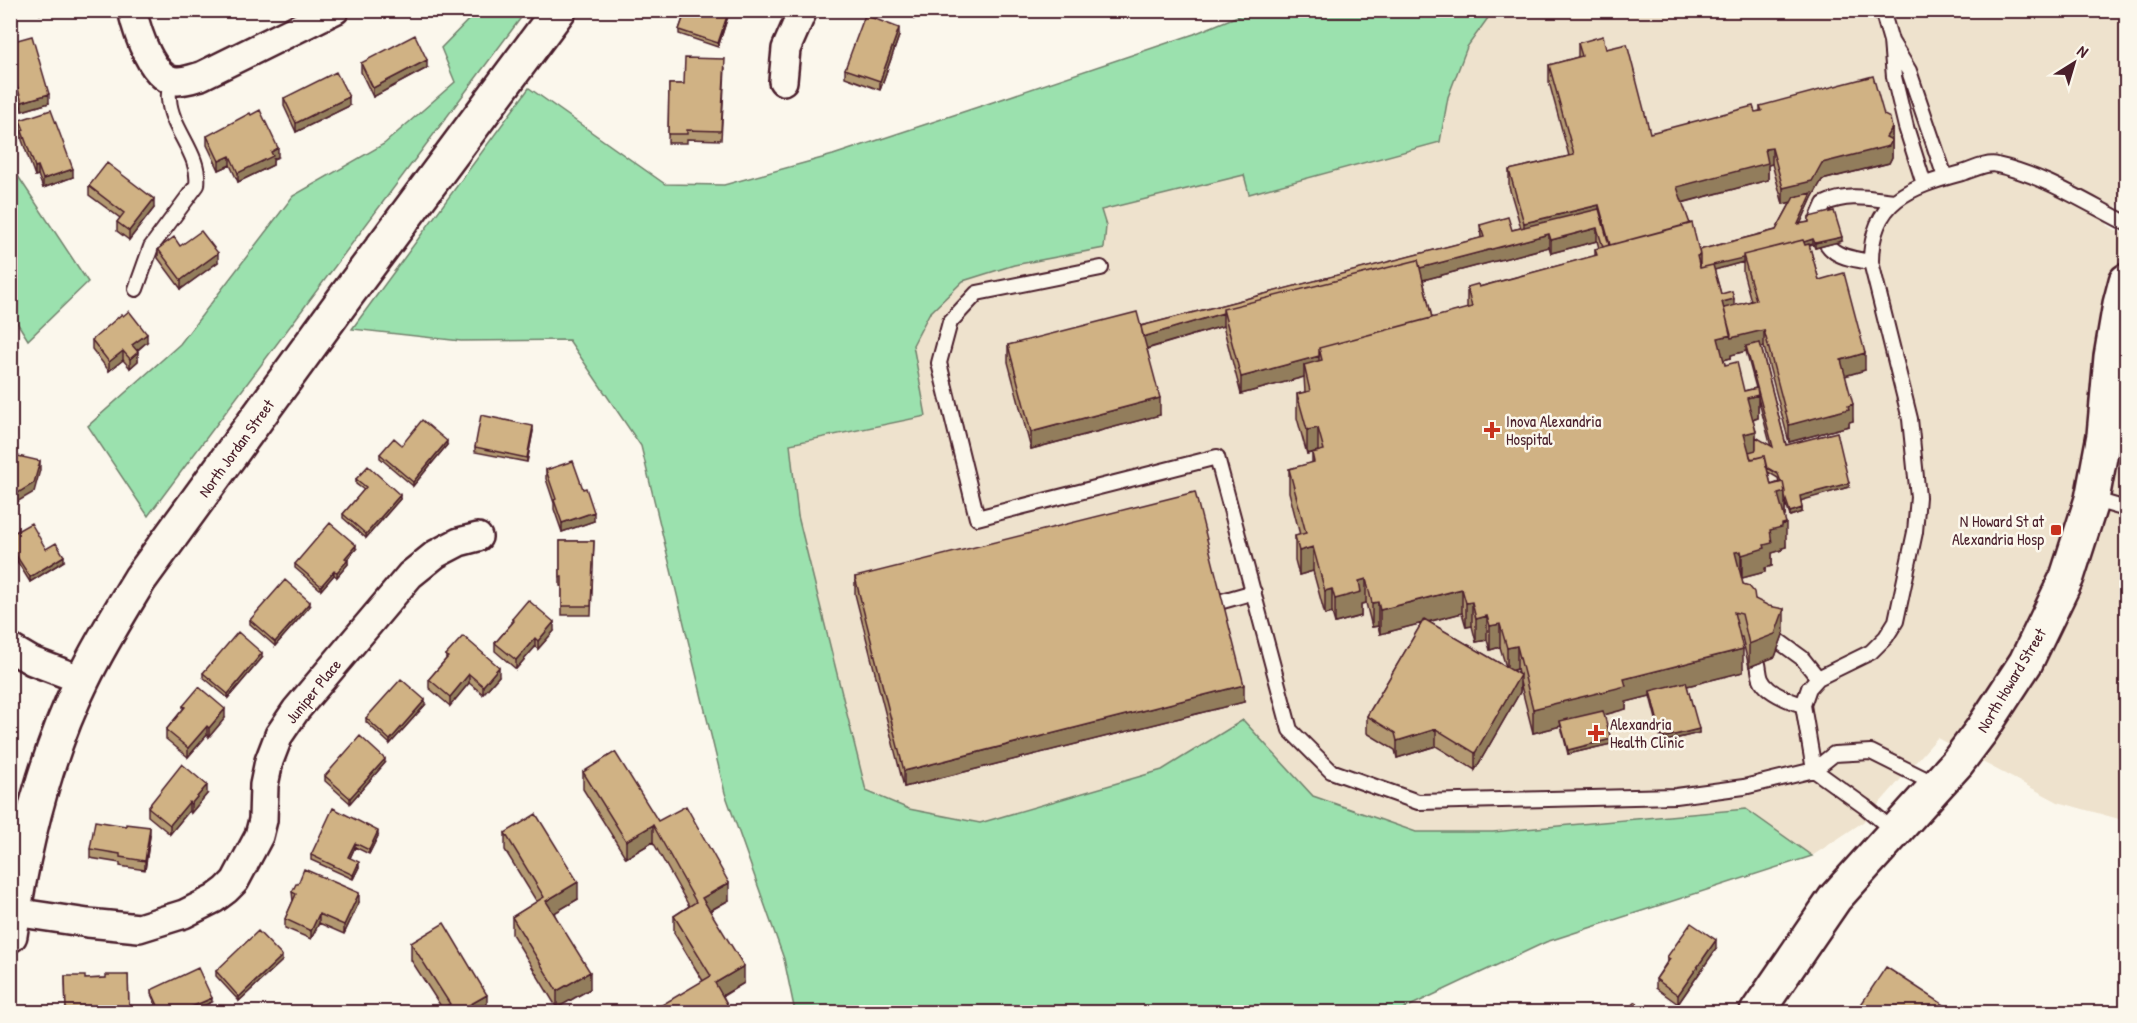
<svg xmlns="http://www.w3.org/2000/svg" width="2137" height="1023" font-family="'Patrick Hand',sans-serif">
<rect width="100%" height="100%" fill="#fbf7ec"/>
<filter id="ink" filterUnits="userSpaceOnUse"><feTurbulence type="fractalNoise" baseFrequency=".0167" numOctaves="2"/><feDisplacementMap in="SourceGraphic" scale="12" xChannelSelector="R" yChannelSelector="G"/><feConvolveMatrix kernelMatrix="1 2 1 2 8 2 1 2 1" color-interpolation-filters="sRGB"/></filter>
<g filter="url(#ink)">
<!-- built -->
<path fill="#eee2cd" d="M1493,11H2126V190L2107,225L2126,236V821L2058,802L1937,738L1863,822L1812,856L1746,809L1493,832H1416L1313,796L1243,720L1162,770L980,823L909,809L866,791L798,516L790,444L926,416L913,345L929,314L963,281L1014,265L1104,248L1100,210L1244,175L1249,193L1439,142L1448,97L1467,47Z"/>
<!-- green -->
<path fill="#9be1ae" stroke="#72806c" stroke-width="1.5" d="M477,11H526L148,516L88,426L180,344L293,196L384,144L455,82L441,48Z
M1250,11H1493L1467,47L1448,97L1440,142L1249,194L1244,175L1101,210L1106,226L1104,248L1014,265L963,281L929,314L913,345L926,416L790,444L798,516L866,791L909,809L980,823L1162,770L1243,720L1313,796L1416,832H1493L1746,809L1812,856L1546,942L1397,1012H795L784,959L725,793L641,446L569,340L461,341L352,329L529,88L665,184L724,185L833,155L990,103L1194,34Z
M10,164L88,282L28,340L11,313Z"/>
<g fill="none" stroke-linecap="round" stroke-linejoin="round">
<!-- service casing -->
<g stroke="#4a1f2b" stroke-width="18">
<path id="service" d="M1882,10L1891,41L1894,77L1906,127L1924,184
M1892,43L1909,71L1945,177
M1871,262C1839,257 1825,254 1817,220L1824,204C1848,193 1868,198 1894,201
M1101,268L977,293L950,322L939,363L977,518L1217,457L1290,730L1331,771L1418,802L1676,796L1744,787L1814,770L1834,754L1871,752L1937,785
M136,289L151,247L197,185C201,154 171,130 169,99C168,93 170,86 171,80
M2092,499L2126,509
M1219,602L1254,592
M1780,642L1802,658L1818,678
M1758,664C1759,668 1759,674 1761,679C1767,693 1790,701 1803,705
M1814,770L1803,705L1809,688L1818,678L1871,652L1886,637L1896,621L1915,532L1918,497L1910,419L1871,262C1871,200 1910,187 1962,173C1972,170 1988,162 1997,165C2043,175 2085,202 2126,223
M1814,770L1864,806L1895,832"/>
</g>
<!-- minor casing -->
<g stroke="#4a1f2b" stroke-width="32">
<path id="minor" d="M132,10C137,31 152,82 178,81C186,81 194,78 201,76L335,10
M783,81L786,49L803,10
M10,648L32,661L82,680
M14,912L88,923L139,928L184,914L214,899L226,890L235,881L259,836L263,820L264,785L269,761L279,735L296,710L410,575L436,554L459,542L478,537"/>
</g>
<!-- tertiary casing -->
<g stroke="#4a1f2b" stroke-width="38">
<path id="tertiary" d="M10,935C23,847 44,758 83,679C100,644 120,612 140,579L346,296L559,10
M1757,1012L1835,898L1957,763L1981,731L2026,662L2067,577L2092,499L2104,435L2111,357L2120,304L2126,281"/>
</g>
<!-- service -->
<use href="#service" stroke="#fbf7ec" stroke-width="14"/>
<!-- minor -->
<use href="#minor" stroke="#fbf7ec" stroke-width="27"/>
<!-- tertiary -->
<use href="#tertiary" stroke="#fbf7ec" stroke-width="33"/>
</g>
<!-- wall -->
<path fill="#b39972" stroke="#4a1f2b" stroke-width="1.5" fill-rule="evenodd" d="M686,10H730L718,47L679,34V30Z
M908,10H925L914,19Z
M899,36L880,90L845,77V69Z
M10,42L49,103L22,111L11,73Z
M1578,43L1606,49L1650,133L1760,111V106L1884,115L1892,128V157L1889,163L1822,180L1812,198L1800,224L1809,222V217L1842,241L1815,248L1813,244L1809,245L1819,280L1865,370L1845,376L1853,421L1849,422V426L1789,442L1764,347H1761L1786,445L1849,487L1801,500L1802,512L1790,516L1785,502V516H1784L1786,547L1782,548V550L1772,553V566L1765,568V572L1742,578L1740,575L1743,584L1755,599L1784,632L1775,657L1749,667L1742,637H1740L1743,672L1687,686L1699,733L1662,742L1650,696L1626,702V709L1604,715L1611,744L1568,754L1561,726L1533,733L1520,682V692L1475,770L1436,746L1397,758L1395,750L1367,733V716L1422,623L1380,634L1378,626L1372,627L1366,603L1361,604V616L1335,623L1332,613L1325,615L1313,571L1299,575L1295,560V536L1300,535L1289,492V469L1312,463V453L1318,451L1307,454L1297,418V394L1305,392L1304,377L1241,394L1223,326L1147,349L1160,415L1031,449L1008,362V345L1141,326L1481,238L1480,225L1512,230L1521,228L1509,187V170L1569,156L1549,82V65L1578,57ZM1772,164L1783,204L1791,202L1776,230L1699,250L1682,203L1768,180V165ZM1597,241L1599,248L1595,249V256L1479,287H1467V309L1432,318L1423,280L1549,247L1551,253ZM1743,262V272L1751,301L1734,306L1721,294L1714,270ZM1746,351L1756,388L1744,391L1725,365L1724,360L1731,358V355ZM1758,398L1771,447L1756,437L1753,420L1758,418ZM1768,472L1778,478L1779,482L1771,485ZM1462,613L1466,627L1472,626L1476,642L1487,640L1490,650L1500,647L1506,667L1428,622ZM1517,669L1518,674L1512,670Z
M361,63L427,68L373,97L361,72Z
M725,68L721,140L687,139V143H668L669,84H684Z
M284,98L349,106L296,132L284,106Z
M20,120L73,177L43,188L38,175L35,176L22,140Z
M207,136L278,157L273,159V165L238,182L230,165L219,170L207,145Z
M89,186L154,208L129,240L117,231V222L120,218L89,195Z
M180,246L218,262L181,289L158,258V249Z
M92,340L147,342L137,351L138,361L130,368L123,360L109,371L92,349Z
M533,431L527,462L475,452V447Z
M402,445H447L413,486L380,458V454Z
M546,470L594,521L562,532L554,509V503L546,479Z
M356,479L400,499L366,538L343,518V514L364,490L356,484Z
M10,535L64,561L30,582L10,550Z
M560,541H594L591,615H562V586H560Z
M356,549L347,559L348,564L337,577L334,575L321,590L295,568V564Z
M855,577L1244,702L904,787L855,594Z
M310,606L275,646L250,624V620Z
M512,619L554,631L538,649L535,647L516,669L495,651V643L512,623Z
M446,655L499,676L483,694L469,683L450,706L429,688V679L446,659Z
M262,658L228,698L203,677V673Z
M425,705L390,744L366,722V718Z
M183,706L225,718L209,737L207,735L188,757L166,739V730L183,709Z
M385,763L350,803L325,781V776Z
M583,772L658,821L729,900L710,911L744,983L723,996L731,1012L703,981L674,933V916L689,906L653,842L626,858L583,789Z
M207,794L191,813L189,811L170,834L148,816V807Z
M505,833L578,899L554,913L590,989L557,1008L512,934V917L537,902L505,850Z
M150,836L145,870L120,866V863L90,858V849Z
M378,836L369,854L355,847L350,858L359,867L353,879L311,860V855Z
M292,892L359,902L344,934L319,923L311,939L285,928V919L293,901Z
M411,943L487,1012L442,1008L411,960Z
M1716,949L1678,1004L1656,988V979L1667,962V957Z
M282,961L239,1001L216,976V971Z
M128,975L129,1012H66L65,976L85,979L106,978Z
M151,990L212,1002L190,1012H159L151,994Z"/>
<!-- shaded-wall -->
<path fill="#927d5c" stroke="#4a1f2b" stroke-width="1.5" d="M40,10H51L40,14Z
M729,10H730L718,47V43Z
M914,10H925L914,19Z
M899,28V36L880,90V81Z
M427,60V68L373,97V88Z
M49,94V103L22,111V102Z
M349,97V106L296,132V123Z
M1892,128V157L1889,163L1822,180L1812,198L1798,229V224L1809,198L1783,204V188L1822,163L1886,137Z
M278,148V157L273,159V165L238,182V173L271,152Z
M1772,148V164L1768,165V180L1677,204V187L1765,149Z
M230,156V165L219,170V161Z
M38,166V175L35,176V167Z
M73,169V177L43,188V179Z
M154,199V208L129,240V231Z
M1599,205V222L1524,240V223Z
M1597,228V241L1551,253V240Z
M1549,234V247L1419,281V268Z
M1842,237V241L1815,248V243Z
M1813,239V244L1764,257V252Z
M218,253V262L181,289V280Z
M1700,255L1743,258V262L1700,274L1697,256Z
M1734,299V323L1726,325L1722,302Z
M1223,313V326L1142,350V337Z
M1764,330V347L1747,351L1746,346V351L1731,355V358L1718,361V338L1731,335Z
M147,334V342L132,354V345Z
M123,351V360L109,371V362Z
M138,352V361L130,368V359Z
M1865,353V370L1841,377V360Z
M1319,356V372L1304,365V377L1241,394V377Z
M1758,395V418L1747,421V398Z
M1160,398V415L1031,449V432Z
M1853,404V421L1849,422V426L1789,442V425Z
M533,426V431L527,462V458Z
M1318,428V451L1307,454V430Z
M1756,431V454L1749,456L1744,434Z
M447,441V445L413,486V482Z
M40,461V470L34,492L10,506V498Z
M1849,483V487L1800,501V496Z
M1785,492V516L1778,517V494Z
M400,495V499L366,538V534Z
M1802,508V512L1790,516V512Z
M594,512V521L562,532V523Z
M1786,523V547L1782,548V550L1772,553V566L1765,568V572L1742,578V555L1764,545L1770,530Z
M356,545V549L345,562V558Z
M1313,547V571L1299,575V551Z
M1741,551V575L1735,576V552Z
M64,556V561L30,582V577Z
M348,560V564L337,577V572Z
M334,571V575L321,590V586Z
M1366,579V603L1361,604V616L1335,623V599L1359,581Z
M1332,589V613L1325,615V591Z
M1462,589V613L1380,634V610Z
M310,602V606L275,646V642Z
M1378,602V626L1372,627V603Z
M1472,602V626L1466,627V603Z
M1784,609V632L1775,657L1749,667V644Z
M1487,616V640L1476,642V619Z
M554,622V631L538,649V641Z
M1500,624V647L1490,650V626Z
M535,638V647L516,669V660Z
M1517,646V669L1507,672V648Z
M1743,649V672L1651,695L1650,691V696L1626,702V709L1562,726L1560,721L1561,726L1533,733V709L1624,679Z
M262,653V658L228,698V694Z
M499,667V676L483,694V686Z
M469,674V683L450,706V697Z
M1520,675V692L1475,770V753Z
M1244,685V702L904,787V771Z
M425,700V705L390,744V740Z
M225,709V718L209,737V728Z
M207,726V735L188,757V748Z
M1436,729V746L1397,758V741Z
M1699,729V733L1662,742V738Z
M1611,739V744L1568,754V750Z
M385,759V763L350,803V798Z
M207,785V794L191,813V804Z
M189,802V811L170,834V825Z
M653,825V842L626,858V841Z
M150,827V836L145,870V861Z
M378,831V836L369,854V850Z
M355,843V847L348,862V857Z
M359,862V867L353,879V875Z
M578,882V899L546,918V901Z
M729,883V900L702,915V898Z
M359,893V902L344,934V925Z
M319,914V923L311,939V931Z
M1716,940V949L1678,1004V995Z
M282,956V961L239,1001V997Z
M744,966V983L715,1000V983Z
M590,972V989L557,1008V991Z
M487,995V1012H457Z
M212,998V1002L190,1012H180Z"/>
<!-- building -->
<path fill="#d0b284" stroke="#4a1f2b" stroke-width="1.5" d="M686,10H729L718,43L679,30Z
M865,15L899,28L880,81L845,69Z
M415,35L427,60L373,88L361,63Z
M32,36L49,94L22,102L10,64V42Z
M1603,36L1606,49L1627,44L1650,133L1753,106L1755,112L1762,111L1760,106L1873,76L1884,115L1890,118L1892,128L1886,137L1892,140L1889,146L1822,163L1812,181L1783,188L1772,148L1765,149L1768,163L1677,187L1690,224L1610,245L1599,205L1524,223L1509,170L1574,155L1549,65L1582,56L1578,43Z
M685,58L725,59L721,131L687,130V134H668L669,84H684Z
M336,72L349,97L296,123L284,98Z
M51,110L73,169L43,179L38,166L35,167L22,131L24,130L20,120Z
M260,110L278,148L271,152L273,156L238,173L230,156L219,161L207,136L250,113L251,115Z
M107,163L154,199L129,231L117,222L124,213L89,186Z
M1812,193L1798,224L1809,222V217L1834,211L1842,237L1815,243L1813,239L1804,242L1803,240L1743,255V258L1700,268V255L1699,250L1776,230L1794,197Z
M1599,209L1609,245L1603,247L1597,228L1551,240L1549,234L1420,268L1418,260L1223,309V313L1143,337L1141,326L1484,237L1480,225L1508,217L1512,230Z
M1692,223L1700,255L1697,256L1700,268L1713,265L1721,294L1732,291L1734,299L1722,302L1731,335L1718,338L1725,365L1737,362L1744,391L1757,388L1758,395L1747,398L1756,431L1744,434L1751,459L1764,456L1771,485L1783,482L1785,492L1778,494L1786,523L1782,524V527L1770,530L1772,543L1764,545L1765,548L1742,555L1741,551L1735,552L1743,584L1749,586L1754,592L1755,599L1769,606L1784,609L1775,634L1749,644L1742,614L1734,612L1743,649L1624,679L1626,686L1533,709L1517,646L1507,648L1500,624L1490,626L1487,616L1476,619L1472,602L1466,603L1462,589L1380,610L1378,602L1372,603L1366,579L1359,581L1361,592L1335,599L1332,589L1325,591L1313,547L1299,551L1295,536L1306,533L1289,469L1314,462L1312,453L1324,450L1318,428L1307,430L1297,394L1310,391L1304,365L1322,360L1319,348L1472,307L1467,287L1478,284L1479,287L1597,255L1595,249Z
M201,231L218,253L181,280L158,249L174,237L180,246Z
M1803,240L1805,245L1809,244L1819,280L1844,273L1865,353L1841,360L1853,404L1848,406L1849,409L1789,425L1764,330L1731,338L1724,308L1756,300L1743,255Z
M1418,260L1432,318L1319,348V356L1241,377L1223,309Z
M129,311L147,334L132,345L138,352L130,359L123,351L109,362L92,340L122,314L123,316Z
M1137,312L1160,398L1031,432L1008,345Z
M1760,343L1786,445L1837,432L1849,483L1800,496L1802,508L1790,512L1785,497V492L1783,482H1781L1778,474L1766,467L1764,456L1753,459L1750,457L1749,452L1756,450V437L1773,447L1746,346Z
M481,415L533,426L527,458L475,447Z
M422,420L447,441L413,482L380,454L394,438L402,445Z
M18,456L40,461L34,483L10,498V461Z
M573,461L583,489L586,488L594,512L562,523L554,500L556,499L546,470Z
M368,466L400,495L366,534L343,514L366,487L356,479Z
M1195,492L1244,685L904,771L855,577Z
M31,523L46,549L56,543L64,556L30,577L10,546V535Z
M330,523L356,545L345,558L348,560L337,572L334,571L321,586L295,564Z
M560,541H594L591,606H562V577H560Z
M285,580L310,602L275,642L250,620Z
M528,600L554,622L538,641L535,638L516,660L495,643L514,621L512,619Z
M1424,619L1520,675L1475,753L1436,729L1397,741L1395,733L1367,716Z
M238,632L262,653L228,694L203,673Z
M463,636L499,667L483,686L469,674L450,697L429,679L448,657L446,655Z
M401,679L425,700L390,740L366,718Z
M1686,682L1699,729L1662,738L1650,691Z
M199,687L225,709L209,728L207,726L188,748L166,730L185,707L183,706Z
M1603,711L1611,739L1568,750L1560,721Z
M360,736L385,759L350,798L325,776Z
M615,752L658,821L686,806L729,883L702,898L744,966L715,983L731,1011L728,1012H650L711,976L674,916L696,902L653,825L626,841L583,772Z
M182,764L207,785L191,804L189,802L170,825L148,807Z
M333,808L378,831L369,850L355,843L348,857L359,862L353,875L311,855Z
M536,814L578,882L546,901L590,972L557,991L512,917L544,897L505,833Z
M95,821L126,826V824L150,827L145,861L120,857V854L90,849Z
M304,869L359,893L344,925L319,914L311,931L285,919L296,894L292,892L296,884H298Z
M444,923L487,995L457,1012H435L450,1004L411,943Z
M1691,923L1716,940L1678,995L1656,979L1670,959L1667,957Z
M258,931L282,956L239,997L216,971Z
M1886,967L1955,1012H1856Z
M198,968L212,998L180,1012H161L151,990Z
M106,975H128L129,1008L66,1010L65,976H85V979L106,978Z
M1636,1002L1645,1012H1624Z"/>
</g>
<!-- markers -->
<g fill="#c8321e" stroke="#fbf7ec" stroke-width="2">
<path d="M1489 421h6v6h6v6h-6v6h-6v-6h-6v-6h6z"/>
<rect x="2050" y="524" width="12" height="12" rx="3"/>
<path d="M1593 724h6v6h6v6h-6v6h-6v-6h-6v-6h6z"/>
</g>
<g text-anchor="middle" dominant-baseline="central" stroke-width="5" stroke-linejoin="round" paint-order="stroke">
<!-- poi labels -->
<g font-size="16" fill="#4a1f2b" stroke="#fbf7ec" text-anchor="start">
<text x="1506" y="421">Inova Alexandria<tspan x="1506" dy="18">Hospital</tspan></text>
<text x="2044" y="521" text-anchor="end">N Howard St at<tspan x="2044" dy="18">Alexandria Hosp</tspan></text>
<text x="1610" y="724">Alexandria<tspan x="1610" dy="18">Health Clinic</tspan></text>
</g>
<!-- street labels -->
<g font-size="16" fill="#4a1f2b" stroke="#fbf7ec">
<text transform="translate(236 448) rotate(-54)">North Jordan Street</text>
<text transform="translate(2011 680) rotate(-59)">North Howard Street</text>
<text transform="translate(313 691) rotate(-51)">Juniper Place</text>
</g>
</g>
<!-- margin -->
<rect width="2137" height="1023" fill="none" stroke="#fbf7ec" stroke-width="36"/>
<rect x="18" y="18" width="2101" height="987" fill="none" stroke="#4a1f2b" stroke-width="2" filter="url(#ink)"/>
<!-- north arrow -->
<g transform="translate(2074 63) rotate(37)" stroke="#fbf7ec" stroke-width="4.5" paint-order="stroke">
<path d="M0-4.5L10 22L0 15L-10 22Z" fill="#4a1f2b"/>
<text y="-9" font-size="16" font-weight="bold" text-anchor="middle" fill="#4a1f2b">N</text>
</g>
</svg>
